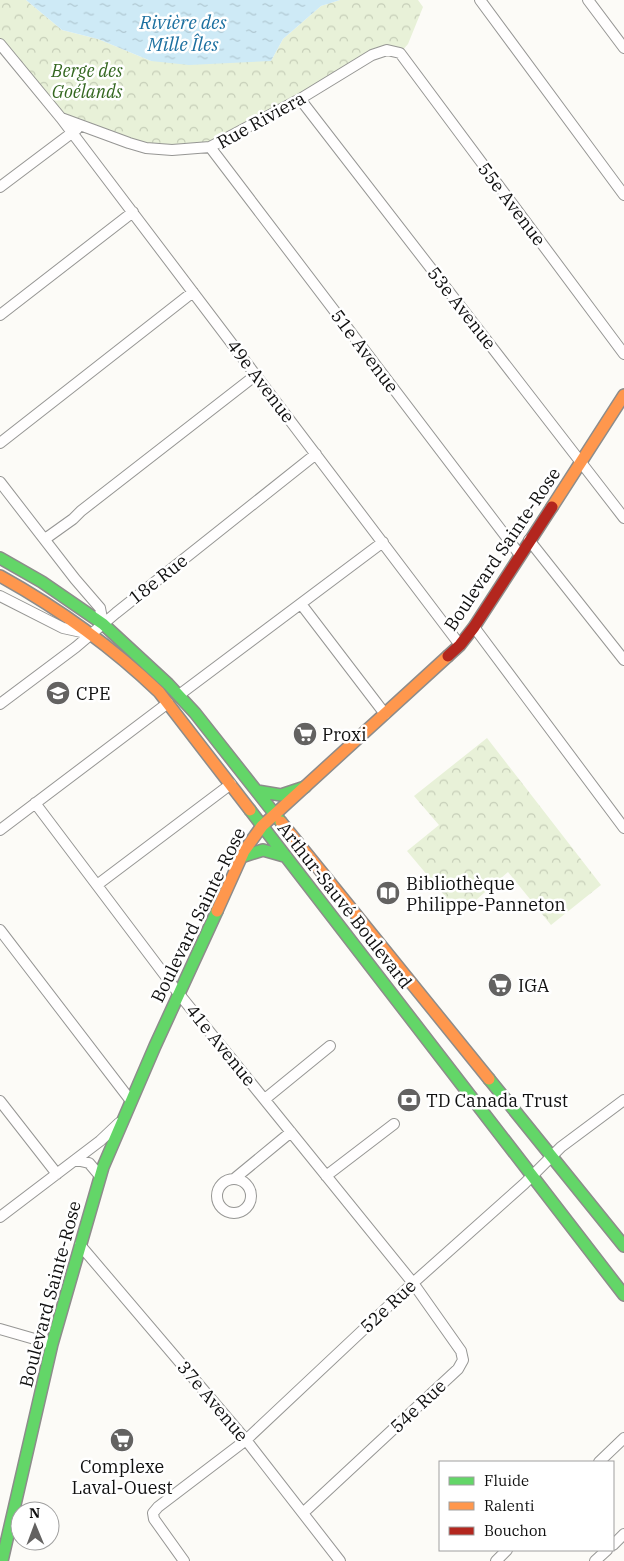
<svg xmlns="http://www.w3.org/2000/svg" width="624" height="1561" font-family="'IBM Plex Serif',serif">
<defs>
<pattern id="park-crowns" width="20" height="18" patternUnits="userSpaceOnUse" patternTransform="scale(1.25)"><rect width="20" height="18" fill="#e8f1d8"/><path d="M2 6a3 3 0 1 1 6 0M12 15a3 3 0 1 1 6 0" fill="none" stroke="#c6ceb8"/></pattern>
<pattern id="water-ripples" width="26" height="14" patternUnits="userSpaceOnUse" patternTransform="scale(1.25)"><rect width="26" height="14" fill="#ceeaf6"/><path d="M2 4q2-2 4 0t4 0M15 11q2-2 4 0t4 0" fill="none" stroke="#b0c8d2"/></pattern>
</defs>
<rect width="100%" height="100%" fill="#fcfbf7"/>
<!-- park -->
<path fill="url(#park-crowns)" d="M0,0H26L62,30L98,39L151,61H271L283,39L321,6L340,0H418L423,7L408,44L400,53L387,50L210,147L146,148L61,118L0,42Z
M487,738L601,885L551,925L508,872L460,914L407,851L439,825L414,796Z"/>
<!-- water -->
<path fill="url(#water-ripples)" d="M26,0H340L321,6L283,39L271,61L189,65L151,61L98,39L62,30Z"/>
<g fill="none" stroke-linecap="round" stroke-linejoin="round">
<!-- street casing -->
<g stroke="#969694" stroke-width="12">
<path id="street" d="M480,0L624,195
M588,0L624,48
M0,44L61,118L129,143L146,148L172,150L210,147L300,99L372,55L387,50L400,53L624,354
M300,99L624,518
M61,118L460,645
M210,147L520,555
M0,187L77,129
M0,315L133,212
M0,443L193,292
M0,482L75,579L100,608L103,624
M45,539L73,519L81,511L256,375
M529,540L624,660
M0,596L63,628L86,633
M301,604L385,714
M474,627L624,828
M179,695L383,542
M0,704L76,647L116,613L316,454
M35,803L179,994L413,1283L461,1351L463,1360L458,1369L303,1513
M0,830L168,703
M97,885L231,784
M0,930L131,1101
M265,1099L330,1046
M0,1101L57,1174
M76,1160L89,1163L100,1176
M326,1176L394,1124
M217 1196a17 17 0 1 1 34 0a17 17 0 1 1-34 0Z
M234,1179L291,1132
M0,1217L100,1141L119,1123
M80,1245L246,1440L340,1561
M0,1329L52,1344
M599,1462L624,1438
M613,1545L624,1534
M184,1561L154,1519L153,1513L158,1507L246,1440L413,1283L524,1184L561,1147L624,1100
M496,1561L507,1550
M595,1561L607,1550"/>
</g>
<!-- fast casing -->
<g stroke="#8d8c8b" stroke-width="14">
<path id="fast" d="M0,558L42,582L103,624L168,684L195,713L281,822
M257,791L281,795L305,787
M250,810L624,1295
M241,857L263,850L284,856
M489,1079L624,1246
M2,1561L52,1344L103,1167L155,1046L217,911"/>
</g>
<!-- slow casing -->
<g stroke="#8d8c8b" stroke-width="14">
<path id="slow" d="M552,507L624,395
M0,576C58,608 111,646 159,692L250,810
M281,822L489,1079
M217,911L244,851L262,826L448,656"/>
</g>
<!-- jam casing -->
<g stroke="#8d8c8b" stroke-width="14">
<path id="jam" d="M448,656L460,645L474,627L552,507"/>
</g>
<!-- street -->
<use href="#street" stroke="#fffefe" stroke-width="10"/>
<!-- fast -->
<use href="#fast" stroke="#63d668" stroke-width="11"/>
<!-- slow -->
<use href="#slow" stroke="#ff974d" stroke-width="11"/>
<!-- jam -->
<use href="#jam" stroke="#b3261e" stroke-width="11"/>
</g>
<!-- icons -->
<defs>
<g id="school-disc" transform="scale(1.25)"><circle r="9.5" fill="#636261" stroke="#fff"/><path d="M0-5L7-2L0 1L-7-2ZM-4 1L0 2.5L4 1V4Q0 6-4 4Z" fill="#fff"/></g>
<g id="supermarket-disc" transform="scale(1.25)"><circle r="9.5" fill="#636261" stroke="#fff"/><path d="M-6-5.5h2.5l.6 2H6L4.5 2H-2.5L-4.4-4H-6ZM-1.5 3.2a1.3 1.3 0 1 0 .1 0ZM3 3.2a1.3 1.3 0 1 0 .1 0Z" fill="#fff"/></g>
<g id="library-disc" transform="scale(1.25)"><circle r="9.5" fill="#636261" stroke="#fff"/><path d="M-6-4Q-3-5.5-.7-3.5V5Q-3 3-6 4ZM6-4Q3-5.5 .7-3.5V5Q3 3 6 4Z" fill="#fff"/></g>
<g id="bank-disc" transform="scale(1.25)"><circle r="9.5" fill="#636261" stroke="#fff"/><path d="M-6-4H6V4H-6ZM0-2.3a2.3 2.3 0 1 0 0 4.6a2.3 2.3 0 1 0 0-4.6Z" fill="#fff"/></g>
</defs>
<g fill-rule="evenodd">
<use href="#school-disc" x="58" y="693"/>
<use href="#supermarket-disc" x="305" y="734"/>
<use href="#library-disc" x="388" y="893"/>
<use href="#supermarket-disc" x="500" y="985"/>
<use href="#bank-disc" x="409" y="1100"/>
<use href="#supermarket-disc" x="122" y="1440"/>
</g>
<g text-anchor="middle" dominant-baseline="central" stroke-width="5" stroke-linejoin="round" paint-order="stroke">
<!-- park labels -->
<g font-size="18" font-style="italic" fill="#356821" stroke="#fff">
<text x="87" y="70">Berge des<tspan x="87" dy="21">Goélands</tspan></text>
</g>
<!-- street labels -->
<g font-size="18" fill="#101010" stroke="#fff">
<text transform="translate(261 120) rotate(-29)">Rue Riviera</text>
<text transform="translate(512 204) rotate(53)">55e Avenue</text>
<text transform="translate(462 308) rotate(52)">53e Avenue</text>
<text transform="translate(365 351) rotate(53)">51e Avenue</text>
<text transform="translate(261 381) rotate(53)">49e Avenue</text>
<text transform="translate(502 549) rotate(-56)">Boulevard Sainte-Rose</text>
<text transform="translate(158 579) rotate(-38)">18e Rue</text>
<text transform="translate(345 905) rotate(52)">Arthur-Sauvé Boulevard</text>
<text transform="translate(198 915) rotate(-64)">Boulevard Sainte-Rose</text>
<text transform="translate(221 1045) rotate(51)">41e Avenue</text>
<text transform="translate(50 1294) rotate(-75)">Boulevard Sainte-Rose</text>
<text transform="translate(388 1306) rotate(-43)">52e Rue</text>
<text transform="translate(213 1401) rotate(50)">37e Avenue</text>
<text transform="translate(418 1406) rotate(-43)">54e Rue</text>
</g>
<!-- poi labels -->
<g font-size="18" fill="#101010" stroke="#fff" text-anchor="start">
<text x="76" y="693">CPE</text>
<text x="322" y="734">Proxi</text>
<text x="406" y="883">Bibliothèque<tspan x="406" dy="21">Philippe-Panneton</tspan></text>
<text x="518" y="985">IGA</text>
<text x="426" y="1100">TD Canada Trust</text>
<text x="122" y="1466" text-anchor="middle">Complexe<tspan x="122" dy="21">Laval-Ouest</tspan></text>
</g>
<!-- water labels -->
<g font-size="19" font-style="italic" fill="#1c70a0" stroke="#fff">
<text x="183" y="22">Rivière des<tspan x="183" dy="22">Mille Îles</tspan></text>
</g>
</g>
<!-- legend -->
<rect x="439" y="1461" width="175" height="90" fill="#ffffff" stroke="#9f9f9f"/>
<rect x="449" y="1477" width="25" height="8" fill="#63d668" stroke="#9f9f9f"/>
<text x="484" y="1486" font-size="15" fill="#101010">Fluide</text>
<rect x="449" y="1502" width="25" height="8" fill="#ff974d" stroke="#9f9f9f"/>
<text x="484" y="1511" font-size="15" fill="#101010">Ralenti</text>
<rect x="449" y="1527" width="25" height="8" fill="#b3261e" stroke="#9f9f9f"/>
<text x="484" y="1536" font-size="15" fill="#101010">Bouchon</text>
<!-- north arrow -->
<g transform="translate(35 1526) rotate(359)"><circle r="24" fill="#ffffff" stroke="#9f9f9f"/>
<path d="M0-4L9 19L0 12L-9 19Z" fill="#636261"/>
<text y="-8" font-size="14" font-weight="bold" text-anchor="middle" fill="#101010">N</text>
</g>
</svg>
